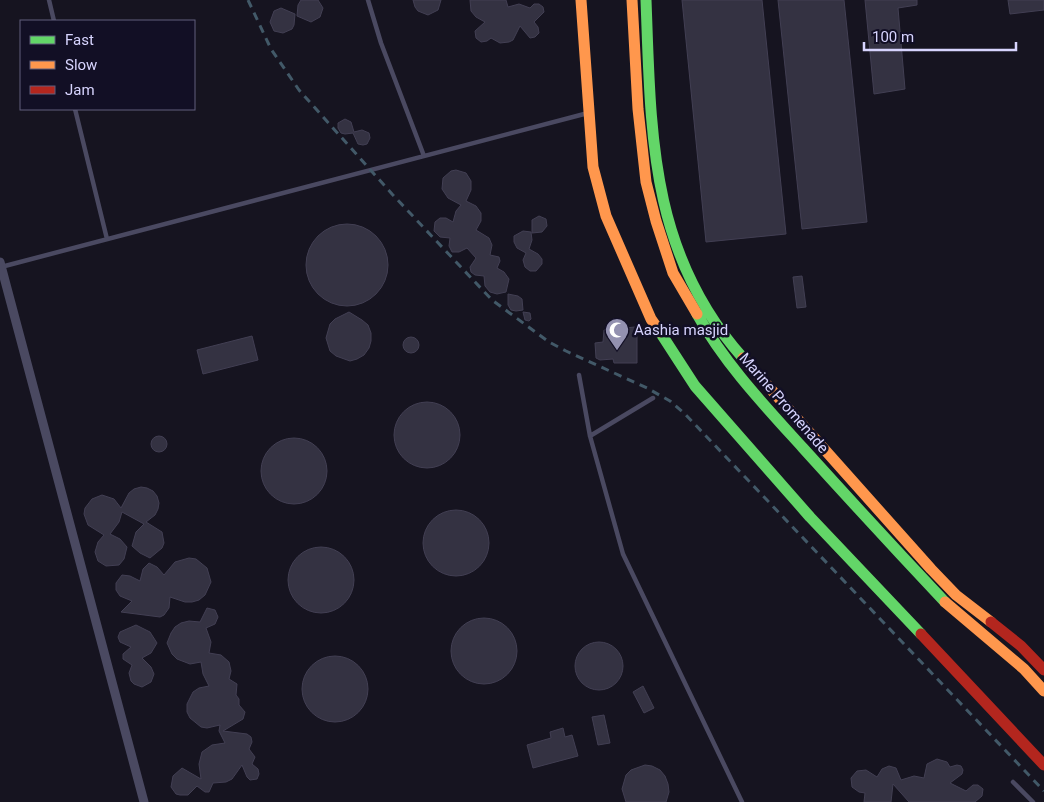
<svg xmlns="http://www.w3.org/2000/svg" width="1044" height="802" font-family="Roboto,sans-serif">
<rect width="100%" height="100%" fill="#161420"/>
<!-- building -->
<path fill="#343242" stroke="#423f53" d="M301,0H318L323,8L320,17L311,22L297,16L298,5Z
M413,0H441L438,10L428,15L418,11L415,7Z
M470,0H506L508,7L519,4L530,8L534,4H539L543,7L544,12L534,22L538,27L539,33L535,37L530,38L520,26L513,40L509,42L500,43L491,38L487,41L481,42L476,38L475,31L485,22L476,17L471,11Z
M682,0H762L786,234L706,242Z
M778,0H844L867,222L802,229Z
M865,0H917V5L898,8L905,89L874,94Z
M1008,0H1044V10L1010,14Z
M281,8L295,14L294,25L292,29L283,33L274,31L270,22L274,11Z
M345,119L351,122L354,132L362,130L369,133L370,138L367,144L363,145L358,144L353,133L345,134L341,133L338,128V123Z
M456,170L466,173L471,181V190L466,201L476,206L481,213V221L476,230L489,238L492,245L490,255L499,257L500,261L497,268L504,272L509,279L506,292L497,294L490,292L485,286L484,276L475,275L471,272L470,267L476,258L467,248L459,252H452L449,246L450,238L440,237L434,231L435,222L440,218H446L453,222L456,211L461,205L448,198L442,189L443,178L451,171Z
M539,216L546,219L547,226L542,232L532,233V220Z
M306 265a41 41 0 1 1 82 0a41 41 0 1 1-82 0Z
M523,231L531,232L532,240L529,249L538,254L542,259V264L536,271H530L525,267L523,260L526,253L517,248L514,242V236Z
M802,276L806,307L797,308L793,277Z
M508,294L518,296L522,299L523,310L516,311L511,310L508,305Z
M349,312L362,320L368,325L371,333V341L369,348L364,355L357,359L350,361L336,356L330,351L326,338L330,324L335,319Z
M523,312L530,313L531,319L529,321L525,320Z
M635,327L637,331V363H614L613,359L600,360L596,358L595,343L603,342L604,330Z
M252,336L258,360L203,374L197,350Z
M403 345a8 8 0 1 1 16 0a8 8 0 1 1-16 0Z
M394 435a33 33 0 1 1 66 0a33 33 0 1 1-66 0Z
M151 444a8 8 0 1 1 16 0a8 8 0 1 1-16 0Z
M261 471a33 33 0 1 1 66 0a33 33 0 1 1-66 0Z
M141,487L147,488L153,491L157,496L159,503L158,509L155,515L146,522L162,532L164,543L162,548L150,558L140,553L132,546L136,532L144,524L122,512L119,522L110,534L120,539L127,547L124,559L119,565L106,566L98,561L95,552L98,542L104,535L88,525L84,514L85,508L92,499L102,495L114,499L121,508L129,493L134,489Z
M423 543a33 33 0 1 1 66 0a33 33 0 1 1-66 0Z
M288 580a33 33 0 1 1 66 0a33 33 0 1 1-66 0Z
M189,558L196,559L207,568L211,582L205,595L199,600L192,602H185L170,597L169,608L164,615L160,617L121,612L132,601L120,596L116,590V583L122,575L130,576L140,581L143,569L149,563L157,567L164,575L175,562Z
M207,608L215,610L218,617L215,624L206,628L211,642L209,653L221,655L229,662L231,671L229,679L237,684L236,695L239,699V705L245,712L243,719L223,731L247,734L251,737L252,742L249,749L255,757L252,764L258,769L259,774L257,779L250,780L247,777L242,765L232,779L226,782L213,783L209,792H205L197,786L188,795H180L176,794L171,787L173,776L182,768L201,779L199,764L202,752L212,745L225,743L219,731L220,725L207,728L201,727L190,718L187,712V704L193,692L199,688L209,686L203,674L201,662L190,664L177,659L172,654L167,643L171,633L175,627L181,623L189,621L200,622Z
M451 651a33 33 0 1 1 66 0a33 33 0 1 1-66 0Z
M136,625L150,632L157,643L151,653L142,658L151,667L154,674L151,682L142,687L134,684L131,681L129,673L132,665L123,659V654L131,647L120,642L118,637L120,632Z
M575 666a24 24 0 1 1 48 0a24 24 0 1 1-48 0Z
M302 689a33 33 0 1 1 66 0a33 33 0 1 1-66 0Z
M643,686L654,708L644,713L633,692Z
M604,715L610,743L598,745L592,717Z
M563,728L565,737L572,735L578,756L533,768L527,745L551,738L550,732Z
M937,759L947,762L950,767L957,765L961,766L963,770L962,774L950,783L966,791L973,785H978L983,789L982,796L975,802H909L893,784L891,802H864L865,793L859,792L852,787L851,778L857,771L866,770L877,777L882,769L889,766L896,768L901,780L914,776L924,778L927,764Z
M645,765L652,766L660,770L665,776L668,784L669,792L666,802H626L622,789L626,775L631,770Z"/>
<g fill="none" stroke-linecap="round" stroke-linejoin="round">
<!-- lane -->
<path stroke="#4a4961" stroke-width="4.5" d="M49,0L54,21
M368,0L381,43L424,156
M75,109L107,239
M1,267L588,113
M579,375L590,436L623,554L742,802
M590,436L653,398
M1013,782L1033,802"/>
<!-- street -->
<path stroke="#4a4961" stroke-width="9" d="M0,262L144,802"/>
<!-- fast -->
<path stroke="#63d668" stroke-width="11" d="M646,0C651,132 649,253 743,358
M697,314C725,364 765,406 803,448C850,500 897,551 945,602
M660,332L695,386L810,517L921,634"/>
<!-- slow -->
<path stroke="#ff974d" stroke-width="11" d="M581,0L593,167L606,216L651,319L660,332
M632,0L638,109L646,182L656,221L673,273L697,314
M743,358L931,569L956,595L991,622
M945,602L1024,669L1044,691"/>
<!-- jam -->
<path stroke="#b3261e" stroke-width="11" d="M991,622L1021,646L1044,670
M921,634L1044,765"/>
<!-- rail -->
<path stroke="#425968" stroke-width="3" stroke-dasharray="8 6" stroke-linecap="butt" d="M248,0L271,49L299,90L392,194L492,300L549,342L566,351L647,388L670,401L685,414L1044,791"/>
</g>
<!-- icons -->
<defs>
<g id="mosque-pin" transform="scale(1.25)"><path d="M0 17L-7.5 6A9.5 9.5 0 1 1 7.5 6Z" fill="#9391b0" stroke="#120f25"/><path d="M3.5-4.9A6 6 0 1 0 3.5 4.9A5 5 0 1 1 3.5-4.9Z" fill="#fff"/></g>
</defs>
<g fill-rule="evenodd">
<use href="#mosque-pin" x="617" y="330"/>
</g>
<g text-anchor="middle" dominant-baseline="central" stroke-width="5" stroke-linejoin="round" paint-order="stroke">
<!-- poi labels -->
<g font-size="15" fill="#d7d4fe" stroke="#120f25" text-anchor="start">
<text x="634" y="330">Aashia masjid</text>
</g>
<!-- street labels -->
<g font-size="15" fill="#d7d4fe" stroke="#120f25">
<text transform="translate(784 403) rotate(49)">Marine Promenade</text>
</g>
</g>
<!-- legend -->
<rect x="20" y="20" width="175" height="90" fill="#120f25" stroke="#615e7c"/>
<rect x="30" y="36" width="25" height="8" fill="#63d668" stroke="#615e7c"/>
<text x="65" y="45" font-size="15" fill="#d7d4fe">Fast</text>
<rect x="30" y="61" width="25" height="8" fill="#ff974d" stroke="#615e7c"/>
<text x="65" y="70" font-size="15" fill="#d7d4fe">Slow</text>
<rect x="30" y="86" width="25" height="8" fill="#b3261e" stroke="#615e7c"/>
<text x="65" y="95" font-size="15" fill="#d7d4fe">Jam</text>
<!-- scale -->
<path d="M864 42v8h152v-8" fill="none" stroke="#d7d4fe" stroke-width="2.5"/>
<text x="872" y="42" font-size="15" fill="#d7d4fe" stroke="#120f25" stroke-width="4" paint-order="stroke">100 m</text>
</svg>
